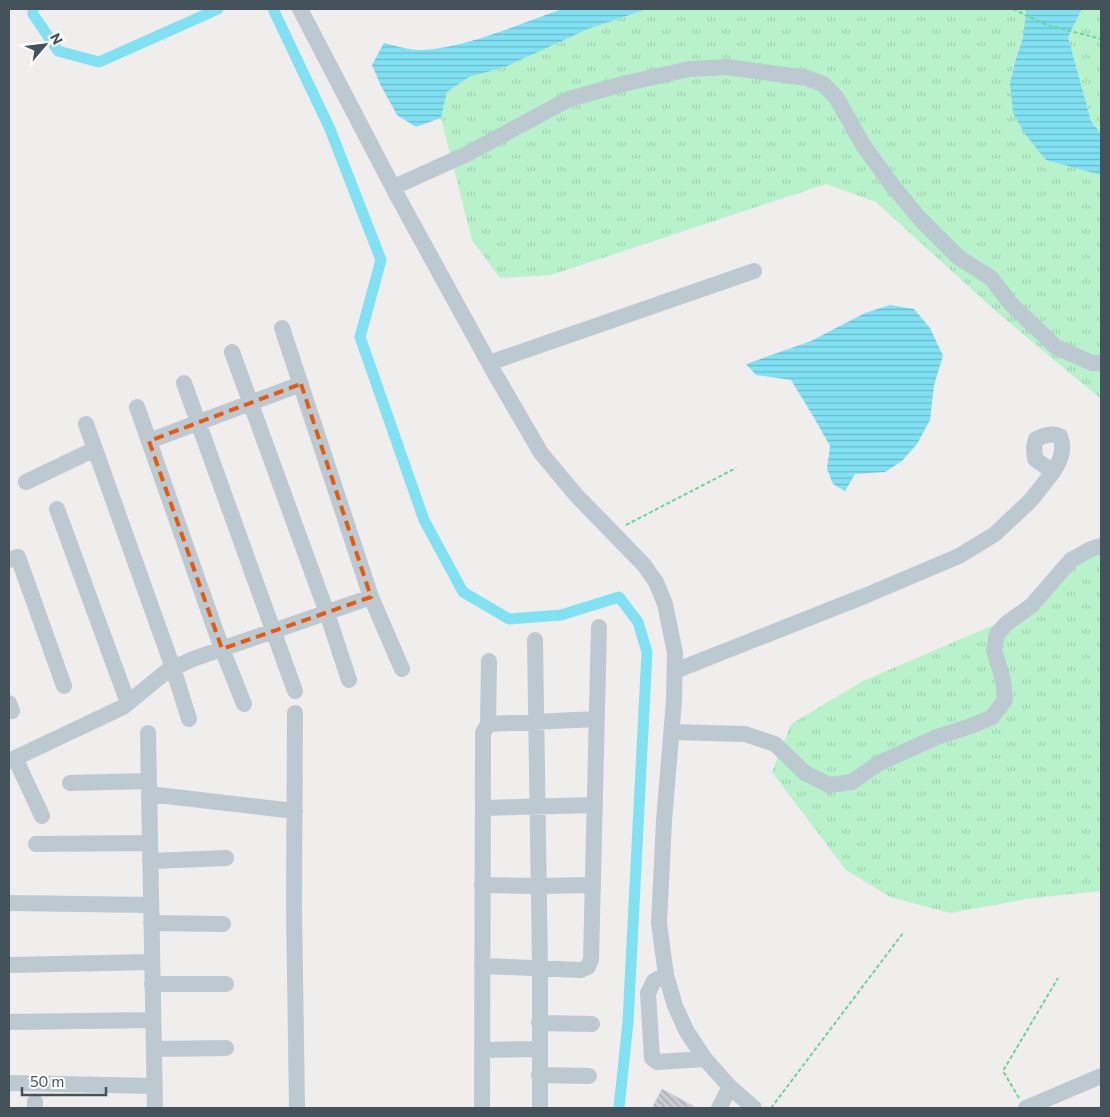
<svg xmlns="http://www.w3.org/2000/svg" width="1110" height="1117" font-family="Commissioner,sans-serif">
<defs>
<pattern id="grass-tufts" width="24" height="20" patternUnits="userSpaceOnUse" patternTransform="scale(1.25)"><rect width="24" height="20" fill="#b7f2cb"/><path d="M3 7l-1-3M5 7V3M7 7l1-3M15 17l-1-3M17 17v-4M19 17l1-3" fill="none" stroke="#9fd1b1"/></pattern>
<pattern id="water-rules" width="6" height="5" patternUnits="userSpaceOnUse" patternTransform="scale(1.25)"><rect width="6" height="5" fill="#80e1f3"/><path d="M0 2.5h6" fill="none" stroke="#6ab9c8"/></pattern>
<pattern id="building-back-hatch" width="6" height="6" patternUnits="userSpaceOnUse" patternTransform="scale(1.25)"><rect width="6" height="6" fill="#c9cdd3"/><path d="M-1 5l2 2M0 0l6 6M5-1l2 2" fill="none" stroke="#a5a9ae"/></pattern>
<filter id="shadow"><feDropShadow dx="2.5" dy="4.5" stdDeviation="0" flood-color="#0004"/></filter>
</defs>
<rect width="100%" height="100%" fill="#f0eded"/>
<!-- grass -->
<path fill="url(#grass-tufts)" d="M647,9H1025C1030,26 1019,43 1015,60C1013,67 1012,75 1010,83L1086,170L1101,175V399L999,314L876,202L826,184L551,275L500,278L472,240L441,118L447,92L469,77L505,67L588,29Z
M1082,9H1101V134L1091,121L1068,37Z
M1101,538V891L1033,898L950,913L890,897L846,870L772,772L791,724L863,681L996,624Z"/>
<!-- water -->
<path fill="url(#water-rules)" d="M562,9H647L588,29L505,67L469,77L447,92L441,118L416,127L397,115L381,86L372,65L384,43C396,46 412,51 425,50C471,46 519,24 562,9Z
M1025,9H1082L1068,37L1091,121L1101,134V175L1046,160L1025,134L1013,113L1010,83L1016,58L1023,37L1026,14Z
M890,305L914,309L930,328L943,356L934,385L930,420L917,444L902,461L885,472L855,474L845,491L833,484L827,469L830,446L813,416L791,380L756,375L746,364L811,341L865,313Z"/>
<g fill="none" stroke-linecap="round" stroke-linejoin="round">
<!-- canal -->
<path stroke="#80e1f3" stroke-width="11" d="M33,9V14L58,51L99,62L218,9
M273,9L330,129L381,260L360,337L424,520L463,592L509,619L561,615L619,597L638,622L647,652L628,1022L619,1108"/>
</g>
<!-- building -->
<path fill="url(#building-back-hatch)" stroke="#d1d4da" filter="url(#shadow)" d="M662,1089L695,1107L652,1108Z"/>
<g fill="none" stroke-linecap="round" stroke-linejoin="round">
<!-- path -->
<path stroke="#6cd39b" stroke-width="2" stroke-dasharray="4 2.5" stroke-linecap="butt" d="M1013,9L1047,25L1101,39
M626,525L736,468
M1019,1098L1003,1071L1058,978
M771,1108L903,933"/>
<!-- minor -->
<path stroke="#bcc9d1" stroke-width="16" d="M300,9L399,199L495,374L541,453L576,495L644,565L656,582L665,604L675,653L674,701L664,821L659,923L666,975L675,1006L687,1032L705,1059L730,1087L754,1108
M394,187L467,154L569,99L627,83L689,69L727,67L807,78L823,84L836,97L863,145L892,185L920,219L958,257L991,278L1011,304L1056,347L1092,363H1101
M282,328L371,597L402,669
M232,352L327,613L349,680
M489,363L754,271
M184,383L295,691
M137,407L222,649L244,704
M86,424L173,668L189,719
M149,441L301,384
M26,482L95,449
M57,509L128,703
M9,560L18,557L64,686
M535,640L540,968V1108
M675,671L867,595L959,556L995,534L1031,500L1050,476C1059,464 1066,451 1060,436C1051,433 1045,435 1036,439L1034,447L1035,459L1053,472
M9,703L12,711
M295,713L294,907L297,1108
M488,724L489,661
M672,732L745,734L775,744L805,773L829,785L852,782L879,763L937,737L971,726L992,717L1005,700L1003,680L994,650L997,634L1007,623L1032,605L1071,560L1091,549L1101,546
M148,733L155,1108
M15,758L42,816
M9,761L123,707L167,671L193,659L371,597
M70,783L148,781
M149,794L295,811
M483,808L595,805
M36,844L150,843
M150,861L226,858
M482,885L538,886L593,885
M9,903L151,905
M151,923L223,924
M9,965L152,962
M482,966L581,970L588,967L591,959L599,627
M666,975L654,981L648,993L652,1058L657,1062L705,1059
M152,984H226
M9,1022L153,1020
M539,1023L592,1024
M154,1049L226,1048
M482,1050L539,1049
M539,1075L589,1076
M10,1083L154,1086
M35,1102V1108
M482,1108L483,733L488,724L597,719
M719,1108L730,1087
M1026,1108L1101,1076"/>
</g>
<!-- marked area -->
<path fill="none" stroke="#e8590c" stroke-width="4" stroke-dasharray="10 6" stroke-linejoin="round" d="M301,384L371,597L222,649L149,441Z"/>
<!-- border -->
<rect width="1110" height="1117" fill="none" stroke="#44525c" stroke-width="20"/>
<!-- north arrow -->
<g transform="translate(45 45) rotate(62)" stroke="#ffffff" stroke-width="4" paint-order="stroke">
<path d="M0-4L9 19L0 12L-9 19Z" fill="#44525c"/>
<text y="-8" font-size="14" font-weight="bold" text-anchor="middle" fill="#44525c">N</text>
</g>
<!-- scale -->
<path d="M22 1087v8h84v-8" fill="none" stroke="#44525c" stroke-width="2.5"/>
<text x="30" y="1087" font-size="15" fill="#44525c" stroke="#ffffff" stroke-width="4" paint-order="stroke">50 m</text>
</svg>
